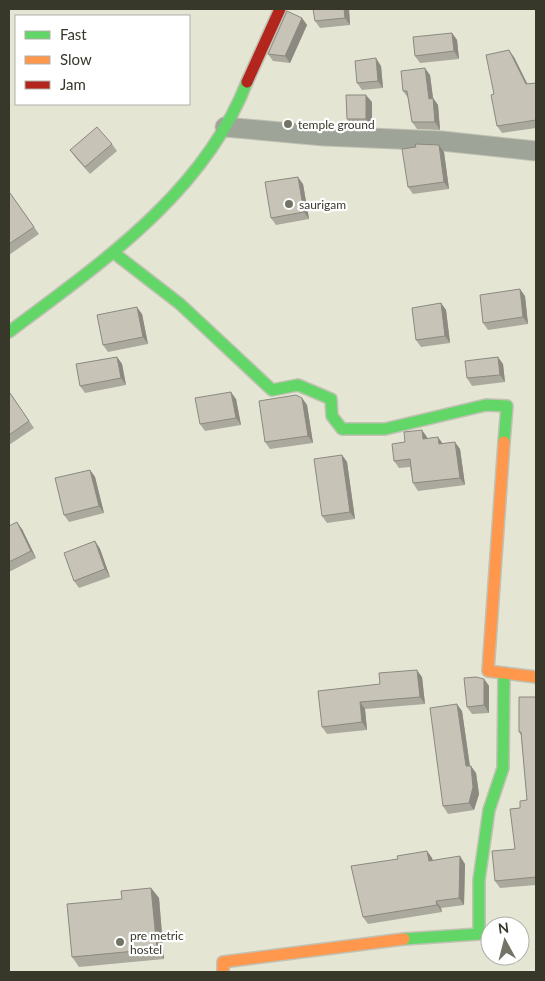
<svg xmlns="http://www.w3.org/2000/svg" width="545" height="981" font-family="Lato,sans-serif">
<rect width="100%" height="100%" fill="#e5e5d4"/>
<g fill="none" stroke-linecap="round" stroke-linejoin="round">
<!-- street casing -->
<g stroke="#c1c1b4" stroke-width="21">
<path id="street" d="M225,127L324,136L442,141L536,151"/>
</g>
<!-- fast casing -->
<g stroke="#c1c1b4" stroke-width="14">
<path id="fast" d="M114,253L180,304L272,390L298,385L331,399L332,416L342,429H385L486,405L507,406L504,442
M9,332C101,263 204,193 247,82
M404,939L479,934V880L489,810L503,768L504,673"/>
</g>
<!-- slow casing -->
<g stroke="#c1c1b4" stroke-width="14">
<path id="slow" d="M504,442L488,671L536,677
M223,972V962L404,939"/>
</g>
<!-- jam casing -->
<g stroke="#c1c1b4" stroke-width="14">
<path id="jam" d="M247,82L280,9"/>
</g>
<!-- street -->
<use href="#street" stroke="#9ea598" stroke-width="19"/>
<!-- fast -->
<use href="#fast" stroke="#63d668" stroke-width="11"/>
<!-- slow -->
<use href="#slow" stroke="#ff974d" stroke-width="11"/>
<!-- jam -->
<use href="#jam" stroke="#b3261e" stroke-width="11"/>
</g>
<!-- wall -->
<path fill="#aba99d" d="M349,9L350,25L320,28L315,21Z
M302,18L307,25L290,63L273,61L268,54Z
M452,33L457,40L459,59L420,63L415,56Z
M514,57L527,84L536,83V128L502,133L497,126L494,94Z
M381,66L383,88L362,90L357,83Z
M430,75L433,98L438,105L440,130L417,129L412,122L408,98L403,91Z
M372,102V127L352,126L347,119Z
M112,144L117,151L90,174L75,157L70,150Z
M444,152L449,189L413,194L408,187Z
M303,184L309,219L276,225L271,218Z
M10,193L39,234L9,255V194Z
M525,296L528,324L488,330L483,323Z
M441,303L446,310L450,343L421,347L416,340Z
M142,314L148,344L108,352L103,345Z
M117,357L122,364L126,385L85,393L80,386Z
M503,364L505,382L472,386L467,378Z
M10,393L34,428L9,445V394Z
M302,398L307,405L313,443L270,449L265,442Z
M236,399L241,425L205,431L200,424Z
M427,437V438L460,449L465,485L418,491L413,483L410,467L399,468L394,461L405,442Z
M342,455L347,462L355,519L327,523L322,516Z
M90,470L95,477L104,513L69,522L64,515Z
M9,526L22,529L36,558L9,572Z
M95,541L100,549L110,577L79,588L74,581Z
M422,677L425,704L365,709L367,730L327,734L322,727L380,684Z
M484,679L489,686V713L472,714L467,707Z
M536,697V885L500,888L495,881L515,849L520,808L527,800L521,735L519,732Z
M462,711L470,766L476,773L479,794L474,810L448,814L443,806Z
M427,851L432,858L433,860L465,864L464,905L441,908L442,912L368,924L363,917L398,859Z
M151,888L159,898L164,959L79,967L72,957Z"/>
<!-- shaded-wall -->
<path fill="#8b8980" d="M344,9H349L350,25L345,18Z
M302,18L307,25L290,63L285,56Z
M452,33L457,40L459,59L454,51Z
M509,50L514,57L531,91L526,84Z
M376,58L381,66L383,88L378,81Z
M425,68L430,75L433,98L438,105L440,130L435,122L429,99Z
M366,95L372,102V127L366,119Z
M439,145L444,152L449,189L444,182Z
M298,177L303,184L309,219L304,212Z
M520,289L525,296L528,324L523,317Z
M441,303L446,310L450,343L445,336Z
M137,307L142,314L148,344L143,337Z
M117,357L122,364L126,385L121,378Z
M498,357L503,364L505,382L500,375Z
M231,392L236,399L241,425L236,418Z
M302,398L307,405L313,443L308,436Z
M422,430L427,437L428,446L423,439Z
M438,437L443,444H439Z
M455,442L460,449L465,485L460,478Z
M342,455L347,462L355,519L350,512Z
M90,470L95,477L104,513L99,506Z
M17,522L22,529L36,558L31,551Z
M95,541L100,549L110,577L105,569Z
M417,670L422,677L425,704L420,697Z
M484,679L489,686V713L484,705Z
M360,702L365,709L367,730L362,722Z
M457,704L462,711L471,774L466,766Z
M471,766L476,773L479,794L474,810L469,803Z
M427,851L432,858L434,868L429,861Z
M460,856L465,864L464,905L459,898Z
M151,888L159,898L164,959L157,949Z
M436,901L441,908L442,912L437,905Z"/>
<!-- building -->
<path fill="#c7c4b7" stroke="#8b8980" d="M313,9H344L345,18L315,21Z
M287,11L302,18L285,56L268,54Z
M452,33L454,51L415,56L413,37Z
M509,50L526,84L536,83V120L497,126L491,95L494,94L486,55Z
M376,58L378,81L357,83L355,61Z
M425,68L429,99L433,98L435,122H412L407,91H403L401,71Z
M346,95H366V119H347Z
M97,127L112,144L85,167L70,150Z
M415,144L439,145L444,182L408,187L402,149L416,147Z
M298,177L304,212L271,218L265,182Z
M10,193L34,227L9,244V194Z
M520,289L523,317L483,323L480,295Z
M441,303L445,336L416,340L412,308Z
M137,307L143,337L103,345L97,315Z
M117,357L121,378L80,386L76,364Z
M498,357L500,375L467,378L465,361Z
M231,392L236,418L200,424L195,398Z
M10,393L29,421L9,435V394Z
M296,395L302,398L308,436L265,442L259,401Z
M422,430L423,439L438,437L439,444L455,442L460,478L413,483L410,459L394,461L392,444L405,442L404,432Z
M342,455L350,512L322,516L314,459Z
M90,470L99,506L64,515L55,478Z
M17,522L31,551L9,562V526Z
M95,541L105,569L74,581L64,553Z
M417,670L420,697L360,702L362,722L322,727L318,691L380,684L379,673Z
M476,677L484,679V705L467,707L464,678Z
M519,697H536V877L495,881L492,851L515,849L510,809L520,808V801L527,800L521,732H519Z
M457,704L466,766H471L473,787L469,803L443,806L430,708Z
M427,851L429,861L460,856L459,898L436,901L437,905L363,917L351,866L398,859L397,856Z
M151,888L157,949L72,957L67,904L122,899L121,891Z"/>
<!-- markers -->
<g fill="#747466" stroke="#fff" stroke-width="2">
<circle cx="288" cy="124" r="5"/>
<circle cx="289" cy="204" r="5"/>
<circle cx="120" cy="942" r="5"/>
</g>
<g text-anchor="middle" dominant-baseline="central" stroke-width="4.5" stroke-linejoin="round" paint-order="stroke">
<!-- poi labels -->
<g font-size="12" fill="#37372a" stroke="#fff" text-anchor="start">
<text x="298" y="124">temple ground</text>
<text x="299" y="204">saurigam</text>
<text x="130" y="935">pre metric<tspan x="130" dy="14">hostel</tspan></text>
</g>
</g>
<!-- border -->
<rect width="545" height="981" fill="none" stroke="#37372a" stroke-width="20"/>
<!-- legend -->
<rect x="15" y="15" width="175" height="90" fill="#ffffff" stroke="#afafaa"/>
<rect x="25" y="31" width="25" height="8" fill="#63d668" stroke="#afafaa"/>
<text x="60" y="40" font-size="15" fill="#37372a">Fast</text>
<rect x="25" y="56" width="25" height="8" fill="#ff974d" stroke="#afafaa"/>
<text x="60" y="65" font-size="15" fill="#37372a">Slow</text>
<rect x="25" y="81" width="25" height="8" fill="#b3261e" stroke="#afafaa"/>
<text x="60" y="90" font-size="15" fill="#37372a">Jam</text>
<!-- north arrow -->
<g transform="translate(505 941) rotate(353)"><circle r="24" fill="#ffffff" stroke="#afafaa"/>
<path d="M0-4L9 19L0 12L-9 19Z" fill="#747466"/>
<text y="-8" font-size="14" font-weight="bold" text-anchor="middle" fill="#37372a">N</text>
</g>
</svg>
